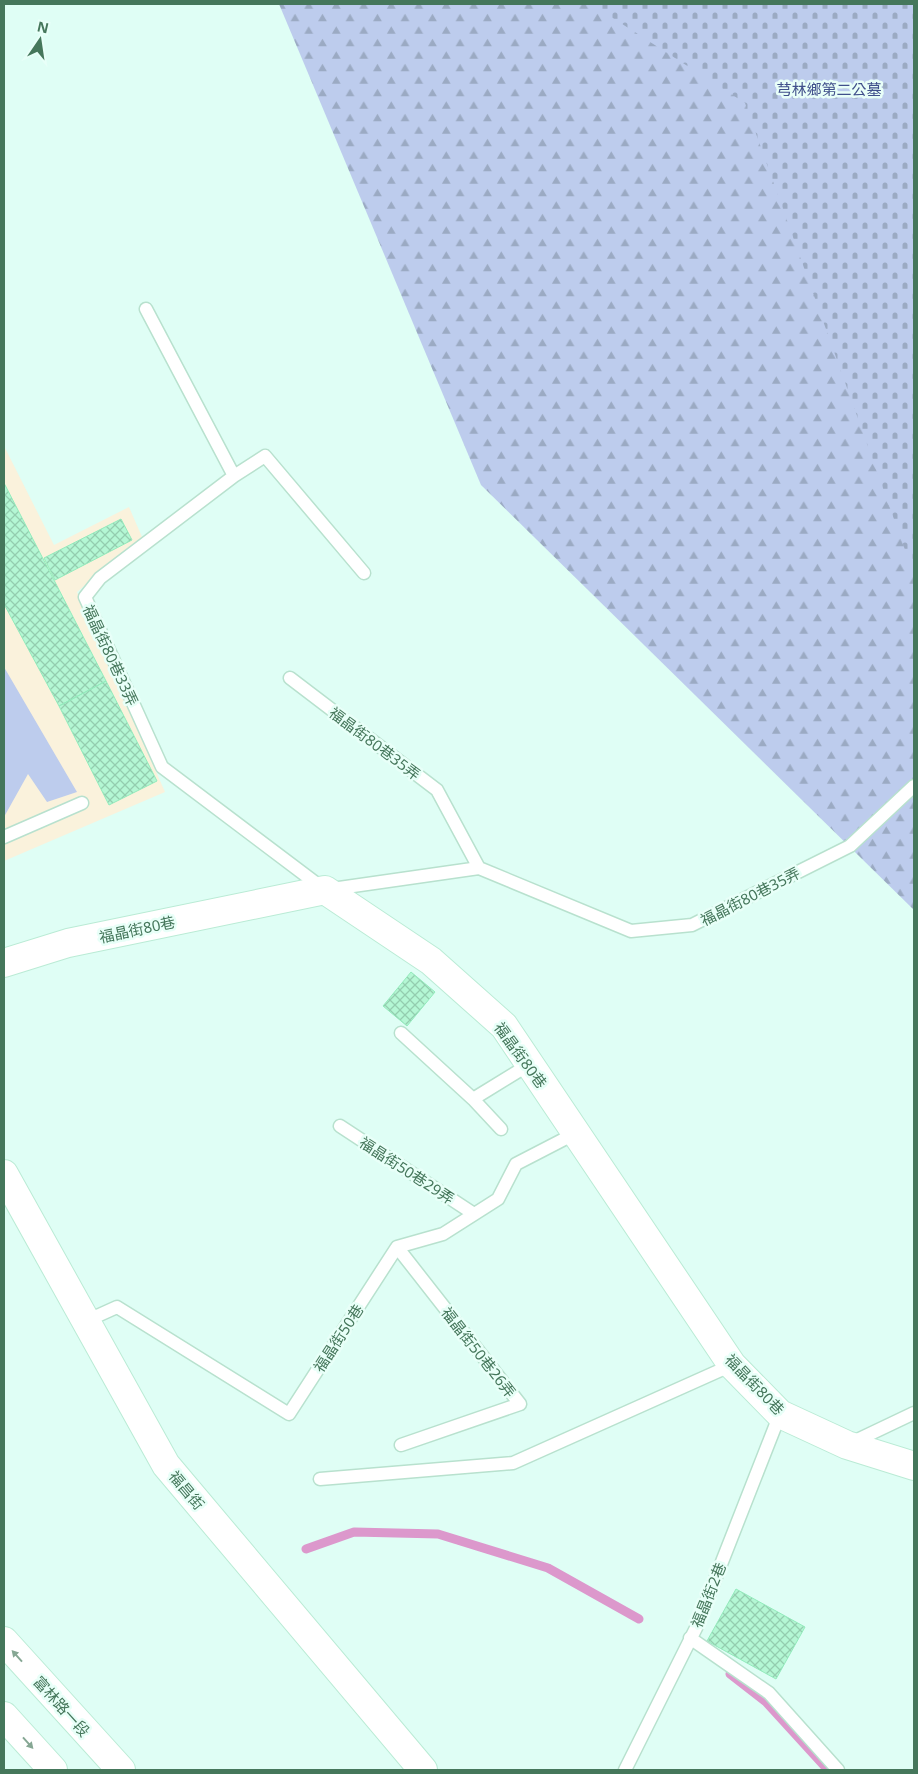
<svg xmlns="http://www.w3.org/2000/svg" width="918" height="1774" font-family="'Noto Sans','Noto Sans TC',sans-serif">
<defs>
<pattern id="forest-firs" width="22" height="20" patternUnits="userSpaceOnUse" patternTransform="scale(1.25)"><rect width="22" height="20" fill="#bdcced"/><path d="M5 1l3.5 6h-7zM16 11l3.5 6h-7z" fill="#9baac3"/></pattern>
<pattern id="cemetery-stones" width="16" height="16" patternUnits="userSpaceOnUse" patternTransform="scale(1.25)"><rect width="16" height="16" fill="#bdcced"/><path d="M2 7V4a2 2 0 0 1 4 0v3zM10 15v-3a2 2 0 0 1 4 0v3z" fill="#9baac3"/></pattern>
<pattern id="building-cross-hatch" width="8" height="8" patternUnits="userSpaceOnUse" patternTransform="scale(1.25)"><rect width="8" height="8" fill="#b4f7d4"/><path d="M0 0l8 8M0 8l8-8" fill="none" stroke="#94cdaf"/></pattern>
</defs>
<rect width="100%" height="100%" fill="#dffef5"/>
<!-- education -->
<path fill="#faf2dc" d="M4,446L54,545L129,507L142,537L77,592L165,792L4,861Z"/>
<!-- forest -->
<path fill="url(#forest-firs)" d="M279,4H914V910L481,485Z"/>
<!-- cemetery -->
<path fill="url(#cemetery-stones)" d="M591,4H914V575L745,103Z"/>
<!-- pitch -->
<path fill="#bdcced" d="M4,667L77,792L47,802L28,774L4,817V763L5,760Z"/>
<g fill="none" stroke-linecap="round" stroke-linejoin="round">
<!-- stream -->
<path stroke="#dc98cc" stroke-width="9" d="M306,1549L354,1532L438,1534L548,1568L639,1619
M730,1674L766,1702L828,1770"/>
</g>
<!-- building -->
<path fill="url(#building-cross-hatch)" stroke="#93ebbc" d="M4,483L106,681L59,706L4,604Z
M121,519L132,540L55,580L44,558Z
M106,681L157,781L109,805L59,706Z
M411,972L435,992L407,1026L383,1006Z
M736,1589L805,1627L776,1679L707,1641Z"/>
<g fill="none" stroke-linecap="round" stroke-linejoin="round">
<!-- lane casing -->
<g stroke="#b8e1ce" stroke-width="15">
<path id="lane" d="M146,309L234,476
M364,573L265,456L234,476L100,578L85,597L162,767L325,890L479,868L631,931L692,925L850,846L914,786
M290,678L437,790L479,868
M4,837L82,803
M401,1033L473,1099L501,1129
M473,1099L530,1064
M340,1126L474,1214
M397,1247L520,1404L401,1445
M86,1321L117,1307L289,1414L397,1247L443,1234L498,1199L516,1164L576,1133
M851,1443L914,1413
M320,1479L513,1463L732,1365
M690,1638L769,1693L838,1770
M625,1770L696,1628L780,1414"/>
</g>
<!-- secondary casing -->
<g stroke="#baebd5" stroke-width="30">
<path id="secondary" d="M4,963L68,943L325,890L431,961L504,1026L732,1365L780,1414L847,1445L914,1466
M4,1174L166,1465L423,1770
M4,1641L121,1770
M4,1716L53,1770"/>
</g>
<!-- lane -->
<use href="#lane" stroke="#fff" stroke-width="12"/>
<!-- secondary -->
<use href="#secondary" stroke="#fff" stroke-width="28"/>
</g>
<!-- one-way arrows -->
<defs><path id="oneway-solid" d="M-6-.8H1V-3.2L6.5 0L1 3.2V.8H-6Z" transform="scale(1.25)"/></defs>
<g fill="#86a794">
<use href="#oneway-solid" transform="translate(17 1656) rotate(-132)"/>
<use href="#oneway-solid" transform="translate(28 1743) rotate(48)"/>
</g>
<g text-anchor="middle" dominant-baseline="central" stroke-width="5" stroke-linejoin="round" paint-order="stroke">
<!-- park labels -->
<g font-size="15" fill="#40508b" stroke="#e8fff8">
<text x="829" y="89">芎林鄉第二公墓</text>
</g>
<!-- street labels -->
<g font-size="15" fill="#45775b" stroke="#e8fff8">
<text transform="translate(111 655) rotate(65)">福晶街80巷33弄</text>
<text transform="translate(375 743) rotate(37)">福晶街80巷35弄</text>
<text transform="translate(750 896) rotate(-27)">福晶街80巷35弄</text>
<text transform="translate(137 929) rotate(-12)">福晶街80巷</text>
<text transform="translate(521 1055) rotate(54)">福晶街80巷</text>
<text transform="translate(407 1170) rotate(33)">福晶街50巷29弄</text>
<text transform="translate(338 1338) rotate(-57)">福晶街50巷</text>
<text transform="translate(479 1352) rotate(52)">福晶街50巷26弄</text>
<text transform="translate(755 1384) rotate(46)">福晶街80巷</text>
<text transform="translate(187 1490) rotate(50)">福昌街</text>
<text transform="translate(708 1595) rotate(-68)">福晶街2巷</text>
<text transform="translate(62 1706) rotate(48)">富林路一段</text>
</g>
</g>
<!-- border -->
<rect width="918" height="1774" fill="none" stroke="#45775b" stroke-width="10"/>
<!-- north arrow -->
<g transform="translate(40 40) rotate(13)" stroke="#e8fff8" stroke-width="4" paint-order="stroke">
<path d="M0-4L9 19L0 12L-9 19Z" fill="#45775b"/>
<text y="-8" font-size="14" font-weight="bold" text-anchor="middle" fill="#45775b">N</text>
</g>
</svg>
